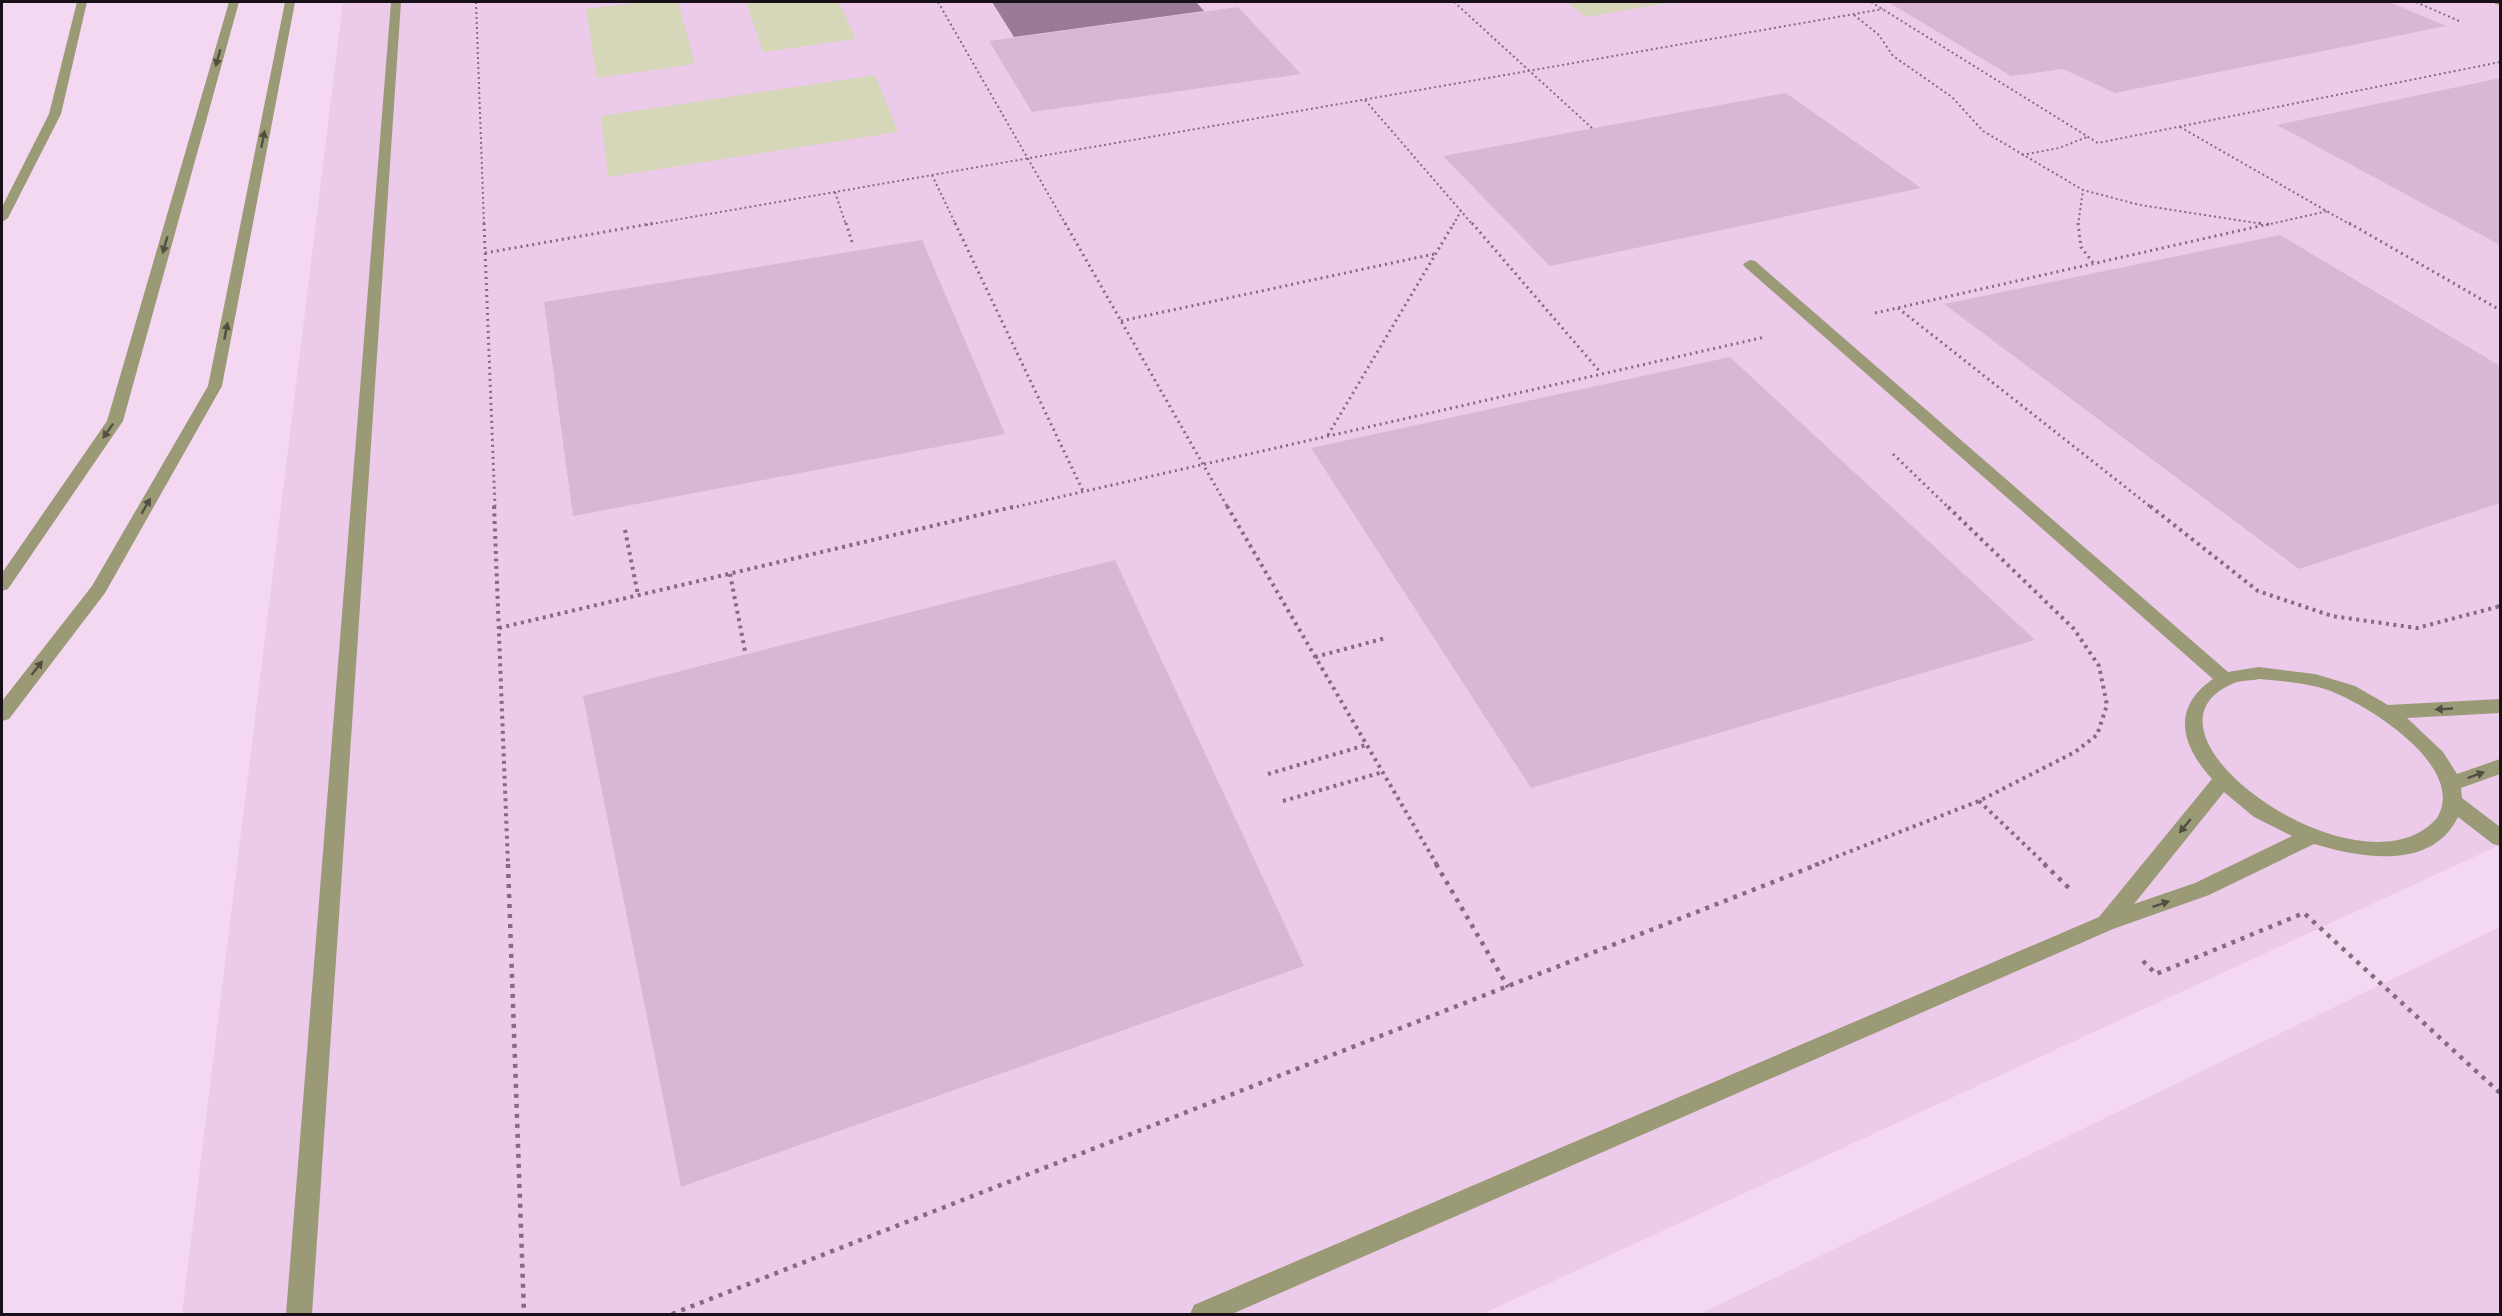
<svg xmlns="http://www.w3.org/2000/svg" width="2502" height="1316" font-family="'Work Sans',sans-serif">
<rect width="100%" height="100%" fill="#f4d7f1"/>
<!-- built -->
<path fill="#eccae9" d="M343,2H2500V845L1482,1314H182Z
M2500,927V1314H1700Z"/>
<!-- green -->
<path fill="#d6d6b9" d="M642,2H678L695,64L597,78L586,9Z
M746,2H839L856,39L763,52Z
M1566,2H1674L1586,17Z
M875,75L898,132L608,177L601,116Z"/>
<!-- water -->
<path fill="#997b96" d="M992,2H1196L1204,11L1014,37Z"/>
<!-- building -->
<path fill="#d7b7d4" d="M1888,2H2389L2446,26L2115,93L2063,69L2011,76Z
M1238,7L1301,74L1032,112L989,41Z
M2500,78V245L2277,125Z
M1786,93L1921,188L1550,266L1443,156Z
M2280,235L2500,366V503L2299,569L1944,304Z
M922,240L1005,434L573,516L544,302Z
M1730,357L2035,640L1531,788L1311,448Z
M1115,560L1304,966L681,1187L583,696Z"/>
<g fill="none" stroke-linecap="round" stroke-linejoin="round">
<!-- path-far3 -->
<path stroke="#806d7f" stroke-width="2" stroke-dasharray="2 3" stroke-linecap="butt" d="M476,2L484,225
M938,2L1066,225
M1454,2L1592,128
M1871,2L2098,143L2500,62
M2416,2L2459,21
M1854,15L1879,35L1893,56L1952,97L1983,131L2083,190L2140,205L2263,224
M1365,100L1473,225
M2180,127L2351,225
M2022,155L2059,148L2087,137
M932,175L956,225
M835,192L846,225
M646,225L1883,9
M1453,225L1461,211
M2078,225L2083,190
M2266,225L2328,211"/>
<!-- path-far2 -->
<path stroke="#806d7f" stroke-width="3" stroke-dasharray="2 4" stroke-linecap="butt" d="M484,223L495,508
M846,223L852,242
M955,223L1083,491
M1065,223L1228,508
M1472,223L1601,373
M2078,223L2081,247L2094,264
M2259,223L2263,224
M2349,223L2500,310
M485,253L655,223
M1898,308L2152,508
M1875,313L2273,223
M1121,321L1434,254
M1328,435L1454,223
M1893,454L1949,508
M1011,508L1765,337"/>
<!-- path-far1 -->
<path stroke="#806d7f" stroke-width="4" stroke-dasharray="3 4.5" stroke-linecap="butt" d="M494,506L508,865
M1227,506L1437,865
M2150,506L2258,591L2332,616L2417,628L2497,607
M625,530L638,595
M730,574L745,651
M2500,606L2497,607L2500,609
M499,628L1017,506
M1315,657L1386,638
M1268,774L1366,745
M1283,801L1383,772
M1979,801L2046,865
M1815,865L1979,801L2075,752L2097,735L2107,705L2099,666L2074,629L1947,506"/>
<!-- path -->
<path stroke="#806d7f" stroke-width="4.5" stroke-dasharray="4 6" stroke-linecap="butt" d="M508,864L524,1314
M1436,864L1508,987
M2044,864L2069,888
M2143,961L2156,974L2304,913L2500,1093
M672,1314L1819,864"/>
<!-- lane -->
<path fill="#9a9a76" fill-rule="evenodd" d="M77,2H87L61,114L8,218L2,222V207L49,114Z
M391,2H401L312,1314H286Z
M2494,2H2500V5L2495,4Z
M1750,260L1755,261L2228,672L2259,667L2315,674L2355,686L2388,705L2500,699V713L2407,718L2443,752L2457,774L2500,759V774L2461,788L2462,798L2500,827V846L2493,844L2458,817C2432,871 2361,858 2314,844L2209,895L2113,929L1232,1314H1190L1194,1305L2099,917L2212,779C2181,745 2171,708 2213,679L1745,267L1743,264ZM2259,679C2282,681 2306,683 2328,690C2367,704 2468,767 2437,818C2363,904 2119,734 2232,684C2240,680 2250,681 2259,679ZM2224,792L2254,817L2292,836L2195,883L2134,904Z"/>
<!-- street -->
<path fill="#9a9a76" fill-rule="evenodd" d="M229,2H239L123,421L8,589L2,591V573L107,421Z
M285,2H295L222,386L105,593L9,719L2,721V701L92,586L208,386Z"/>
</g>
<!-- one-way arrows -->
<defs><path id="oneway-solid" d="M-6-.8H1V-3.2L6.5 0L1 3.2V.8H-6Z" transform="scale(1.5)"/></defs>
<g fill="#534e42">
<use href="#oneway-solid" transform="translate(218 58) rotate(106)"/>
<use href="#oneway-solid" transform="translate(263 139) rotate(-79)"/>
<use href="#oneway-solid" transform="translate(165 245) rotate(106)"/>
<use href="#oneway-solid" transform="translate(226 331) rotate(-79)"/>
<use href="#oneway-solid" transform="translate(108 431) rotate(125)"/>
<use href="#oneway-solid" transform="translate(146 506) rotate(-60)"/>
<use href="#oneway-solid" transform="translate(37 668) rotate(-52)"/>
<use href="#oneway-solid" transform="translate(2444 709) rotate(177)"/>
<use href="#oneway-solid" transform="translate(2476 775) rotate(-20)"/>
<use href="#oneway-solid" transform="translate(2185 826) rotate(129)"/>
<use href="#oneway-solid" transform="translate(2161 904) rotate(-19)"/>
</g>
<!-- border -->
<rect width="2502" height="1316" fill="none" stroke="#190f18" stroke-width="6"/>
</svg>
